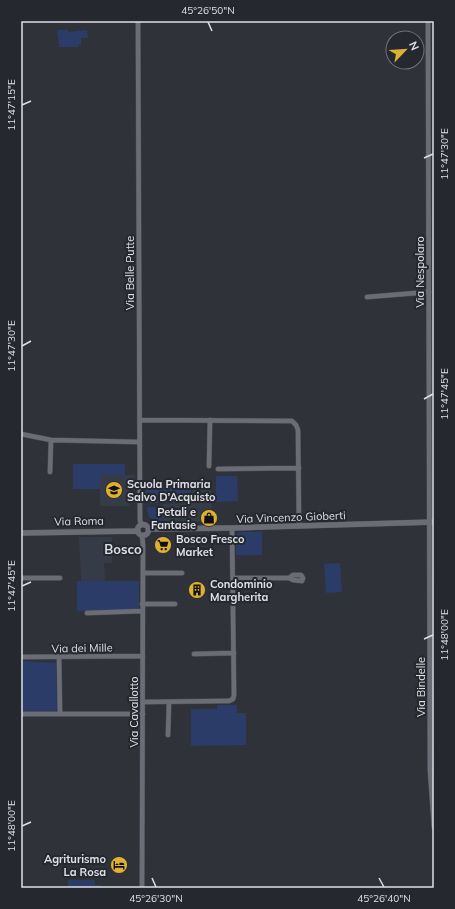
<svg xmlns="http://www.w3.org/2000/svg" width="455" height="909" font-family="Mulish,sans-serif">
<rect width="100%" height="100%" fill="#2f3239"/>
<!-- built -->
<path fill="#363b48" d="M100,475H135V486L129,487V506H103L100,505Z
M211,487L212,521L161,523L163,504L192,503V488Z
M79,537H112V563H104L105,580L81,581Z"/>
<!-- green -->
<path fill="#2c3c68" d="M57,30H68V32L87,30L88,38H81V44H79V47H59Z
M73,464H125V475H100V489H73Z
M216,476H237L238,501L216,502Z
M145,487H191L192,503H145Z
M147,507H162L161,523C151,521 147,517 147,507Z
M240,532H262V555H236V537L237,534Z
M340,563L342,592L326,593L324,564Z
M104,580V581H139V609L77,611V581Z
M21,661L56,663L57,708L56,711H21Z
M217,705H237V713H246V745L191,746V709H217Z
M68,880H95V885H101V888H68Z"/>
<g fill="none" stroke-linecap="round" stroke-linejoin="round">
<!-- minor casing -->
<g stroke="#4b4d54" stroke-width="5.5">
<path id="minor" d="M138,21L140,520L141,525
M428,21L430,770L434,827
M367,297L429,292
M140,420L292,421L296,425L298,430L299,526
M21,434L51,440L139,442
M209,466L210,420
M218,469L299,468
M50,472L51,440
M142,535L143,545L142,888
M143,573H182
M21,578H60
M233,578H289L293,580L302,581L303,578L301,575H293L289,578
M142,604H175
M87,613L142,611
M194,654L234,653
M21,657L143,656
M59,657L60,714
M143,702L221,701H229L233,699L234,695L232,528
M21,714H143
M168,735L169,702"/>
</g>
<!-- tertiary casing -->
<g stroke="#4b4d54" stroke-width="6">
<path id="tertiary" d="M137.5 530a5.5 5.5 0 1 1 11 0a5.5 5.5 0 1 1-11 0Z
M149,529L232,528L434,522
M21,533L138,531"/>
</g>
<!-- minor -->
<use href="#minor" stroke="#6a6d76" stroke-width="4.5"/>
<!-- tertiary -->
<use href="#tertiary" stroke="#6a6d76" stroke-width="5.5"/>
</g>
<!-- ticks -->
<path fill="none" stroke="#dee0e5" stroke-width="1.5" d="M208,22L212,31M22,105L31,101M424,158L433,154M22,346L31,341M424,399L433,394M22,586L31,582M424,639L433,635M22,826L31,822M152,878L156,887M379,878L384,887"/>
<!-- icons -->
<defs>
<g id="school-disc" transform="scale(0.9)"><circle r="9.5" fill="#deb133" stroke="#25282f"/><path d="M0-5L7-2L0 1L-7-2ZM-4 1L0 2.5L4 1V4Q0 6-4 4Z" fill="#111"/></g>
<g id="shop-disc" transform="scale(0.9)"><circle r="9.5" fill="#deb133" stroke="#25282f"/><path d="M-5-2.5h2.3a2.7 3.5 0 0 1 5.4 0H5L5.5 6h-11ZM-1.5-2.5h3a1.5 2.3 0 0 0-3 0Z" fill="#111"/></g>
<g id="supermarket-disc" transform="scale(0.9)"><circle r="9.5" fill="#deb133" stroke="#25282f"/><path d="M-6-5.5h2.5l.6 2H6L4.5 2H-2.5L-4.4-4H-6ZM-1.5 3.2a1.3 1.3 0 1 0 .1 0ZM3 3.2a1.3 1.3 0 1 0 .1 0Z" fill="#111"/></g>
<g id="building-disc" transform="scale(0.9)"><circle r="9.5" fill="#deb133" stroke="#25282f"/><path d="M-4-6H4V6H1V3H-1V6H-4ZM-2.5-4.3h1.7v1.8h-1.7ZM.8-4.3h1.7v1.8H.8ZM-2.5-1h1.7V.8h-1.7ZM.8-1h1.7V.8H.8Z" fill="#111"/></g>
<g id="hotel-disc" transform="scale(0.9)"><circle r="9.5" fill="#deb133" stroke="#25282f"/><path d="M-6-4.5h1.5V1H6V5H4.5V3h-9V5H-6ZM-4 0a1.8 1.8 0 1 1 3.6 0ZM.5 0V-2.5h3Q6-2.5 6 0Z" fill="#111"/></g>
</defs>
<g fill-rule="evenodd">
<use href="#school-disc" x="114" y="490"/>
<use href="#shop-disc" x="209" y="518"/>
<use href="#supermarket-disc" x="163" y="545"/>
<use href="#building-disc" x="197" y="590"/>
<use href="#hotel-disc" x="119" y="865"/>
</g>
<g text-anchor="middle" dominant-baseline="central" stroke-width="4" stroke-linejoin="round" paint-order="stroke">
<!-- street labels -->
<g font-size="11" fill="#dee0e5" stroke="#25282f">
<text transform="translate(420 272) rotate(-90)">Via Nespolaro</text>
<text transform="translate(130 273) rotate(-90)">Via Belle Putte</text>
<text transform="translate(291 517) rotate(-2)">Via Vincenzo Gioberti</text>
<text transform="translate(79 521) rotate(-1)">Via Roma</text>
<text transform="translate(82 648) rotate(-1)">Via dei Mille</text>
<text transform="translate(421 687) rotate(-90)">Via Bindelle</text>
<text transform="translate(134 712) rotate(-90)">Via Cavallotto</text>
</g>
<!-- poi labels -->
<g font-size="11" font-weight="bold" fill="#dee0e5" stroke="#25282f" text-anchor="start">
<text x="127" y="484">Scuola Primaria<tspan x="127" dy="13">Salvo D’Acquisto</tspan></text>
<text x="196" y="512" text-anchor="end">Petali e<tspan x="196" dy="13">Fantasie</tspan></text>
<text x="176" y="539">Bosco Fresco<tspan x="176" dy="13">Market</tspan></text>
<text x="210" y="584">Condominio<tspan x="210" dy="13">Margherita</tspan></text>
<text x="106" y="859" text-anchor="end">Agriturismo<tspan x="106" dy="13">La Rosa</tspan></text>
</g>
<!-- quarter labels -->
<g font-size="13" font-weight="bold" fill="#dee0e5" stroke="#25282f">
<text x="123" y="549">Bosco</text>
</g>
</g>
<!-- border -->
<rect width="455" height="909" fill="none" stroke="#25282f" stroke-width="44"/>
<!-- north arrow -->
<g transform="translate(405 50) rotate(65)"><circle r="19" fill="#25282f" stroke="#6f7278"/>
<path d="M0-3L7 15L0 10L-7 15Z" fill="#deb133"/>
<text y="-6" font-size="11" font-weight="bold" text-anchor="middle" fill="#dee0e5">N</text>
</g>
<rect x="22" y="22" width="411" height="865" fill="none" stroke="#dee0e5" stroke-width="1.5"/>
<g font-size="10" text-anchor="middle" fill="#dee0e5">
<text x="208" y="14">45°26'50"N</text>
<text transform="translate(11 105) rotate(-90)" y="4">11°47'15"E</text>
<text transform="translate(444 154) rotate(-90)" y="4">11°47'30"E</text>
<text transform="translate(11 346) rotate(-90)" y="4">11°47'30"E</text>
<text transform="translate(444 394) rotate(-90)" y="4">11°47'45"E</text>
<text transform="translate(11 586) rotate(-90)" y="4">11°47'45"E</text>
<text transform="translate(444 635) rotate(-90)" y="4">11°48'00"E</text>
<text transform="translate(11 826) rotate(-90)" y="4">11°48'00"E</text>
<text x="156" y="902">45°26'30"N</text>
<text x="384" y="902">45°26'40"N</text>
</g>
</svg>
